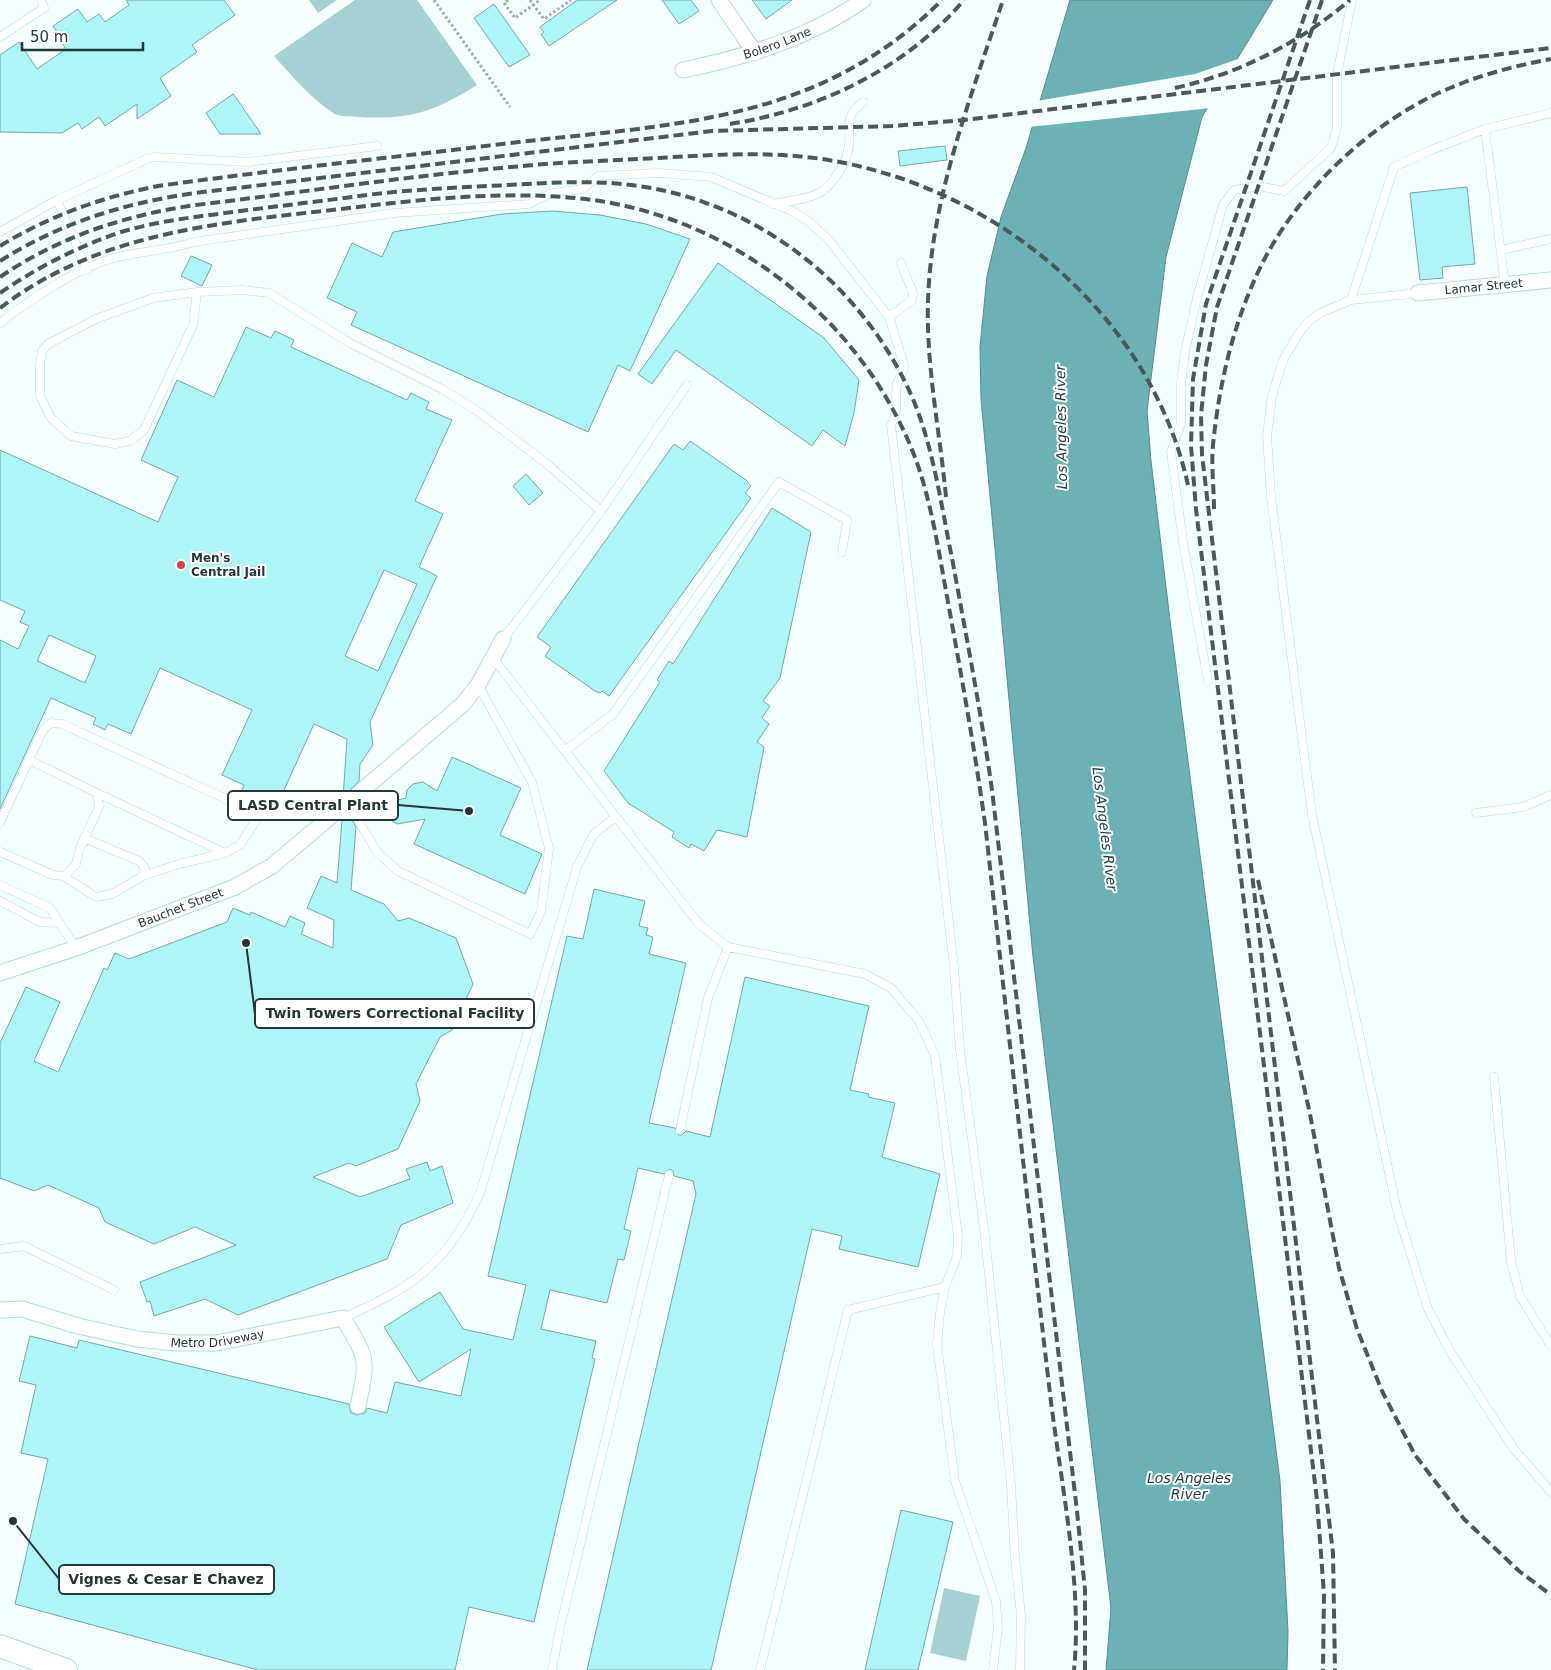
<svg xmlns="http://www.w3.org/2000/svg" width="1551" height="1670" font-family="'DejaVu Sans',sans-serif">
<rect width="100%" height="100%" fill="#f4fefe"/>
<!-- green -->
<path fill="#a5d1d3" d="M309,0H337L318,13Z
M355,0H417L477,85C433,112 411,120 358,117C351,116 341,117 335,114C312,100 292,76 274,56Z
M944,1588L980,1596L966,1661L930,1653Z"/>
<!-- water -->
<path fill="#6cb1b5" stroke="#568c90" d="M1070,0H1273L1202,117L1166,257L1147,411L1151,461L1170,620L1280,1481L1288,1631L1287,1670H1106L1111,1608L1033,957L981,399L980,347L987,276L1001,217L1026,148Z"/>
<!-- pier -->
<path fill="#f4fefe" d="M1241,58L1211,108L1029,127L1037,101L1195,74Z"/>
<!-- building -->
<path fill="#aef5f9" stroke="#77a6a8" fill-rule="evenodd" d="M126,0H224L235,15L192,45L197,52L160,78L171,96L137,119V104L105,126L99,117L82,129L78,123L62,133L0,132V55L19,42L37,69L66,49L62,43L64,42L53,26L78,9L87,22L99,14L105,22L129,5Z
M577,0H617L549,46L541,34L544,32L540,27Z
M662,0H691L699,11L679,24Z
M752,0H792L766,19Z
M494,4L530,55L509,67L474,18Z
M233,94L237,99L261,134H220L206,113Z
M945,146L947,160L900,166L898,151Z
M1467,187L1475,264L1442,267L1443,278L1420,280L1410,193Z
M553,211L600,215L646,224L690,239L630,371L618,365L588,432L351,325L357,312L327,298L352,243L382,257L393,232L502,214Z
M191,256L212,265L202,286L181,276Z
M718,263L824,338L859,380L854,413L845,446L823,430L812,446L676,350L652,384L638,374Z
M246,327L271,338L275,331L294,340L291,347L407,400L411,393L429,402L426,409L452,420L415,501L443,514L419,567L437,576L370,722L373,745L360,764L359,781L349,791L351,800L357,803V812L353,813L350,817L356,827L351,890L384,904L398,921L409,918L456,938L473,984L452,1030L440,1037L416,1084L420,1101L398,1149L356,1166L349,1163L313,1177L360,1197L410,1179L406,1169L427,1162L430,1171L442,1166L453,1203L401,1225L387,1259L294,1294L238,1315L205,1299L154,1316L150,1301L147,1302L140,1282L236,1245L195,1227L154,1244L105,1222L99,1208L48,1185L34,1191L0,1178V1043L26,987L60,1002L34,1061L58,1072L104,968L107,970L115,953L129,959L227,922L233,908L250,915L251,912L285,927L290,916L305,923L301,934L333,948L334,920L307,908L321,876L337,883L342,820L348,814L351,806L349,801L343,798L347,739L314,724L279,801L257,791L254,798L241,792L244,785L222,775L252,710L160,668L131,734L108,724L105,730L93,724L96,718L51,698L0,809V640L18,649L29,626L20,622L25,611L0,600V450L158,522L178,477L141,460L177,380L214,397ZM384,570L417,584L378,671L345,656ZM49,635L96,656L85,683L37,661Z
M690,441L746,480L751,486L745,493L751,498L609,696L602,691L600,693L595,691L545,656L551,647L537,637L674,444L683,450Z
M526,474L543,493L529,505L513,486Z
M772,508L811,532L780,678L763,701L770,706L762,718L769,724L757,742L764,747L747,837L717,830L704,851L691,844L689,848L672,837L674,832L628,803L604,771L660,682L657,680L669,661L673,664Z
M452,757L521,788L500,835L542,854L525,894L414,844L425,819L397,824L387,818L386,809L389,802L406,798L407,790L413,784L423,782L437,791Z
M594,889L645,901L639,926L648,928L646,935L653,937L649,954L686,963L649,1123L675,1128L678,1135H682L686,1131L710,1137L745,977L869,1006L850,1090L869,1094L868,1097L895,1103L882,1157L940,1174L918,1267L839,1249L842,1236L812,1229L711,1670H587L696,1194L693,1181L674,1176L673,1171L670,1169L664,1174L638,1168L624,1229L631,1231L624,1260L618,1259L607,1303L550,1290L541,1329L596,1341L592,1358L595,1359L534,1622L469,1607L455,1670H258L15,1604L48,1459L21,1453L36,1385L19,1381L30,1336L77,1348L79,1340L349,1404L351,1413L357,1415L365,1413L367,1408L387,1413L395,1382L461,1396L471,1349L419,1382L384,1327L440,1292L463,1329L513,1340L526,1285L488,1276L567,936L583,939Z
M901,1510L953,1522L918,1670H865Z"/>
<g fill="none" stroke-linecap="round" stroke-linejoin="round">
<!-- minor-tunnel -->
<path stroke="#cad6d6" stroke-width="15" stroke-dasharray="15 8" stroke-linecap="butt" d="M342,807L358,794"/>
<!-- service casing -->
<g stroke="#addee0" stroke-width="9">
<path id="service" d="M0,37L44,8L41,0
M57,200L87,270
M773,204C787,201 807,200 819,193C832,186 845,165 848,151C853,130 841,118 863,102
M0,232L57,200L147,159L155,157L248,162L377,146
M1501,250L1551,239
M1505,285L1485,129L1551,113
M197,292L193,325L144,430L130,441L115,444L71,436L51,418L40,396V365L42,351L48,344L96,319L153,298L197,292L242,290L269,293L350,343L442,389L476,410L547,464L601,511
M1418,293L1351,300L1320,313L1308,322L1299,333L1283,360L1272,396L1267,436L1271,497L1312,815L1397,1210L1428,1309L1451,1353L1514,1449L1551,1492
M1351,300L1394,167L1431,150L1485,129
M889,317L912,300L913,293L901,263
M0,323C29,300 75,270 110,259C138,251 166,251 194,242L394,213L529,204L552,193L583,189L598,176L659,173L711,177L792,211L808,221L828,239L889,317L904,365C904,373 899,377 897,384C894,400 900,410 891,425L954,967L960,1050L985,1236L1011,1485L1015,1558L1021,1615L1020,1670
M503,639L601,511L687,385
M493,658L699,924L728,947L865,974L891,988L919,1021L935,1056L958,1236L957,1256L945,1287L940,1313L937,1345L955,1481L996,1601L998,1627L993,1670
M1208,681L1183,542L1171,452L1181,423V384L1185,352L1197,298L1223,205L1234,190L1258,186L1284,191L1331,148L1337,127V74L1352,0
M566,750L613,714L779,482L847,520L842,552
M1476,813L1523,807L1551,795
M356,817L378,853L398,871L530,934L541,912L549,848L532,782L478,685
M0,822L43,730L51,723L62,724L235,803L248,810L255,822L240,845L225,853L97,793
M0,852L53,875L65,876L76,864L80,848L99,807L97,793L29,760
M63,876L96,897L112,894L143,876L145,868L139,861L84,838
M143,876L179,864L225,853
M0,885L50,908L76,948
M0,901L40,922L60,923
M1494,1077L1511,1261L1520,1296L1551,1346
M680,1130L708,998L728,947
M0,1249L24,1246L114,1290
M343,1318C413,1287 447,1265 480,1193L577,867L593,835L615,817
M552,1670L560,1628L669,1175
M760,1670L848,1310L945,1287"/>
</g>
<!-- minor casing -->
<g stroke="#addee0" stroke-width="17">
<g id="minor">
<path d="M719,0L755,53"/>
<path id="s1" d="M683,70C746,57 810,38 863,0"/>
<path id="s2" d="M1418,293L1551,280"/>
<path d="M358,794L463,704L478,685L503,639"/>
<path id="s3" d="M0,973L76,948L235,887L272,866L342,807"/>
<path id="s4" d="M0,1310L22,1309L78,1326L137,1339L176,1343H216L343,1318C368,1360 368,1358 358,1406"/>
</g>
</g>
<!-- primary casing -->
<g stroke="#addee0" stroke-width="24">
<path id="primary" d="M0,1646L66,1670"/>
</g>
<!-- path -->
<path stroke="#9facad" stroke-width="3" stroke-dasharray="2.5 2.5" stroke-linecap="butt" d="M434,0L510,107
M508,0L504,3L515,18L540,0
M530,0L544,19L571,0"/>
<!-- service -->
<use href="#service" stroke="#fff" stroke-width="8"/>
<!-- minor -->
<use href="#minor" stroke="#fff" stroke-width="15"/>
<!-- primary -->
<use href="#primary" stroke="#fff" stroke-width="22"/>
<!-- rail -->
<path stroke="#48595a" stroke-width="4" stroke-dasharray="10 5" stroke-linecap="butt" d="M1310,0L1206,304L1193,379L1191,446L1196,509L1317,1500L1324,1594L1323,1670
M1322,0L1217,307L1206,365L1201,415L1202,455L1333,1553L1335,1670
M1175,88C1241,73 1299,43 1350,0
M730,124C819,110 905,69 964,0
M0,246C49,216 102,197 158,186C273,170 388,158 502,144C667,124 816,126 942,0
M0,261C60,223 124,203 195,193L712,131L892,126L964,120L1551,48
M0,277C59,237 125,215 196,205C305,192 414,175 523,166C561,162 600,161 638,159C699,156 761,150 822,159C994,185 1150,313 1188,485
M0,293C38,267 77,247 121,232C157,221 195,217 233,212C278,206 323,201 367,195C407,190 448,188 488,186C536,184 584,179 631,185C756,200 863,284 913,399C934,450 941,505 952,558C966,635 981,712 992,790L1077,1511L1085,1590V1670
M0,308C105,228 232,222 358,207C432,198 518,190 593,200C737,220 865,323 916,460C931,502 938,547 946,591C960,668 974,745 985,823C1006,1010 1027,1198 1049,1385C1059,1475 1083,1581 1074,1670
M946,497C940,432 926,367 928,301C931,198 971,97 1003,0
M1214,509C1214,488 1211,465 1213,445C1219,384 1233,325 1259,270C1297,190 1377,115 1460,84C1490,72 1520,65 1551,59
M1258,880L1310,1114L1339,1268L1357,1329L1382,1391L1415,1455L1464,1519L1519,1571L1551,1595"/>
</g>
<!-- markers -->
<circle fill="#d1414d" stroke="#fff" stroke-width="2" cx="181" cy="565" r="5"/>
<g text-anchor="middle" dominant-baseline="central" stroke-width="4" stroke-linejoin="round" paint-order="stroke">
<!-- street labels -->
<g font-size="12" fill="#243738" stroke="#fff">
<text stroke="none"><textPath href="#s1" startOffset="98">Bolero Lane</textPath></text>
<text stroke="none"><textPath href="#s2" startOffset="66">Lamar Street</textPath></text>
<text stroke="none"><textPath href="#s3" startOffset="192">Bauchet Street</textPath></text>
<text stroke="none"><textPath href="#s4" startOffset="222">Metro Driveway</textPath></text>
</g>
<!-- poi labels -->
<g font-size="12" font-weight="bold" fill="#243738" stroke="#fff" text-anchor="start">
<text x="191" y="558">Men's<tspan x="191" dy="14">Central Jail</tspan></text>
</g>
<!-- water labels -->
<g font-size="14" font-style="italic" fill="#1d4041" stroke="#fff">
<text transform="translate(1061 427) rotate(-91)">Los Angeles River</text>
<text transform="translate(1105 829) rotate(83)">Los Angeles River</text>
<text x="1189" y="1478">Los Angeles<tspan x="1189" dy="16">River</tspan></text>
</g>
</g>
<!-- callouts -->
<path fill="none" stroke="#243738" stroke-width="2" d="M469 811L398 805M246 943L255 1014M13 1521L59 1579"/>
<g fill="#243738" stroke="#fff" stroke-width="2">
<circle cx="469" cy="811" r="5"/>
<circle cx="246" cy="943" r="5"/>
<circle cx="13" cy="1521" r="5"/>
</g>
<g fill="#fff" stroke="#243738" stroke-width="2">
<rect x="228" y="791" width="170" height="29" rx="5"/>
<rect x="255" y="999" width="279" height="29" rx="5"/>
<rect x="59" y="1565" width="215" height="29" rx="5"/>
</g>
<g font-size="14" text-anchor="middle" font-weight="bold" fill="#243738">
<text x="313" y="810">LASD Central Plant</text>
<text x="395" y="1018">Twin Towers Correctional Facility</text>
<text x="166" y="1584">Vignes &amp; Cesar E Chavez</text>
</g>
<!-- scale -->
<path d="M22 42v8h121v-8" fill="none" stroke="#243738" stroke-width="2.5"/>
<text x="30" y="42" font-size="15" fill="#243738" stroke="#ffffff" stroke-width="4" paint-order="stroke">50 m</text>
</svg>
